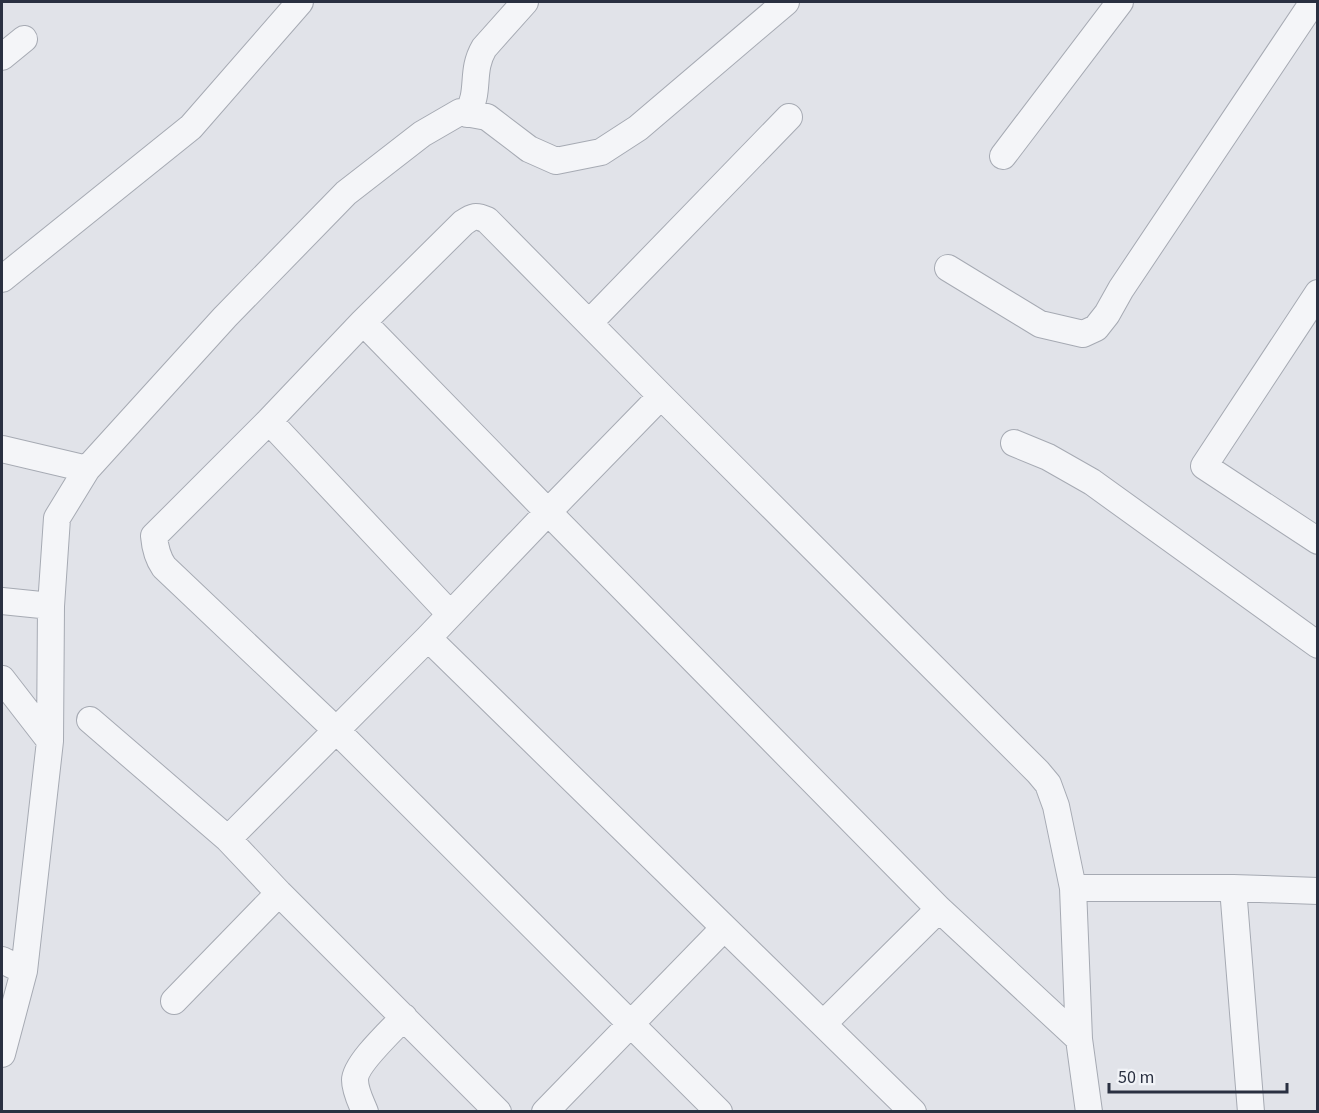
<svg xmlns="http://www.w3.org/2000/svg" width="1319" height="1113" font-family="'Source Sans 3',sans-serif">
<rect width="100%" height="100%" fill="#e1e3e9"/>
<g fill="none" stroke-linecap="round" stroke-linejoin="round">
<!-- minor casing -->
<g stroke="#a6aab3" stroke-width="28">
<path id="minor" d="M2,57L24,39
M467,114C481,91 470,72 484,48L525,2
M1003,156L1120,2
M948,268L1040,324L1083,334L1096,328L1107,314L1121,289L1313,2
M2,279L191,127L300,2
M1318,293L1204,466L1318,541
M363,322L548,512L939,909L1079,1039
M590,322L789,117
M269,421L450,614
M1014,443L1048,457L1092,482L1318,645
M2,449L87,469
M2,601L51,606
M428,638L913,1112
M2,679L50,741L24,971L2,1054
M90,720L228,839L279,893L498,1112
M50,741L51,606L57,518L87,469L225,317L346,193L422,134L460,112L487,117L529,149L556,161L601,152L638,128L786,2
M228,839L428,638L548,512L661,396
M1073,888H1233L1318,891
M1233,888L1251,1112
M2,960L24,971
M174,1001L279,893
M823,1024L939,909
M365,1112C361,1102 355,1091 355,1080C355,1064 392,1030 404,1017
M545,1112L724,928
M719,1112L337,731L164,567C157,557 155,548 154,536L269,421L363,322L463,223C473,216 476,215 487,220L661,396L1038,772L1048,784L1056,806L1073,888L1079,1039L1089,1112"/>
</g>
<!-- minor -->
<use href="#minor" stroke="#f4f5f8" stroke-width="26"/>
</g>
<!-- border -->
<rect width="1319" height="1113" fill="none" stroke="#2a3041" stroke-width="6"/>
<!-- scale -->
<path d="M1109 1083v9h178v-9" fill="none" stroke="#2a3041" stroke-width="3"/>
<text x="1118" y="1083" font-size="18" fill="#2a3041" stroke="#f1f3f7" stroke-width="4.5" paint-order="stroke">50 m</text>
</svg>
